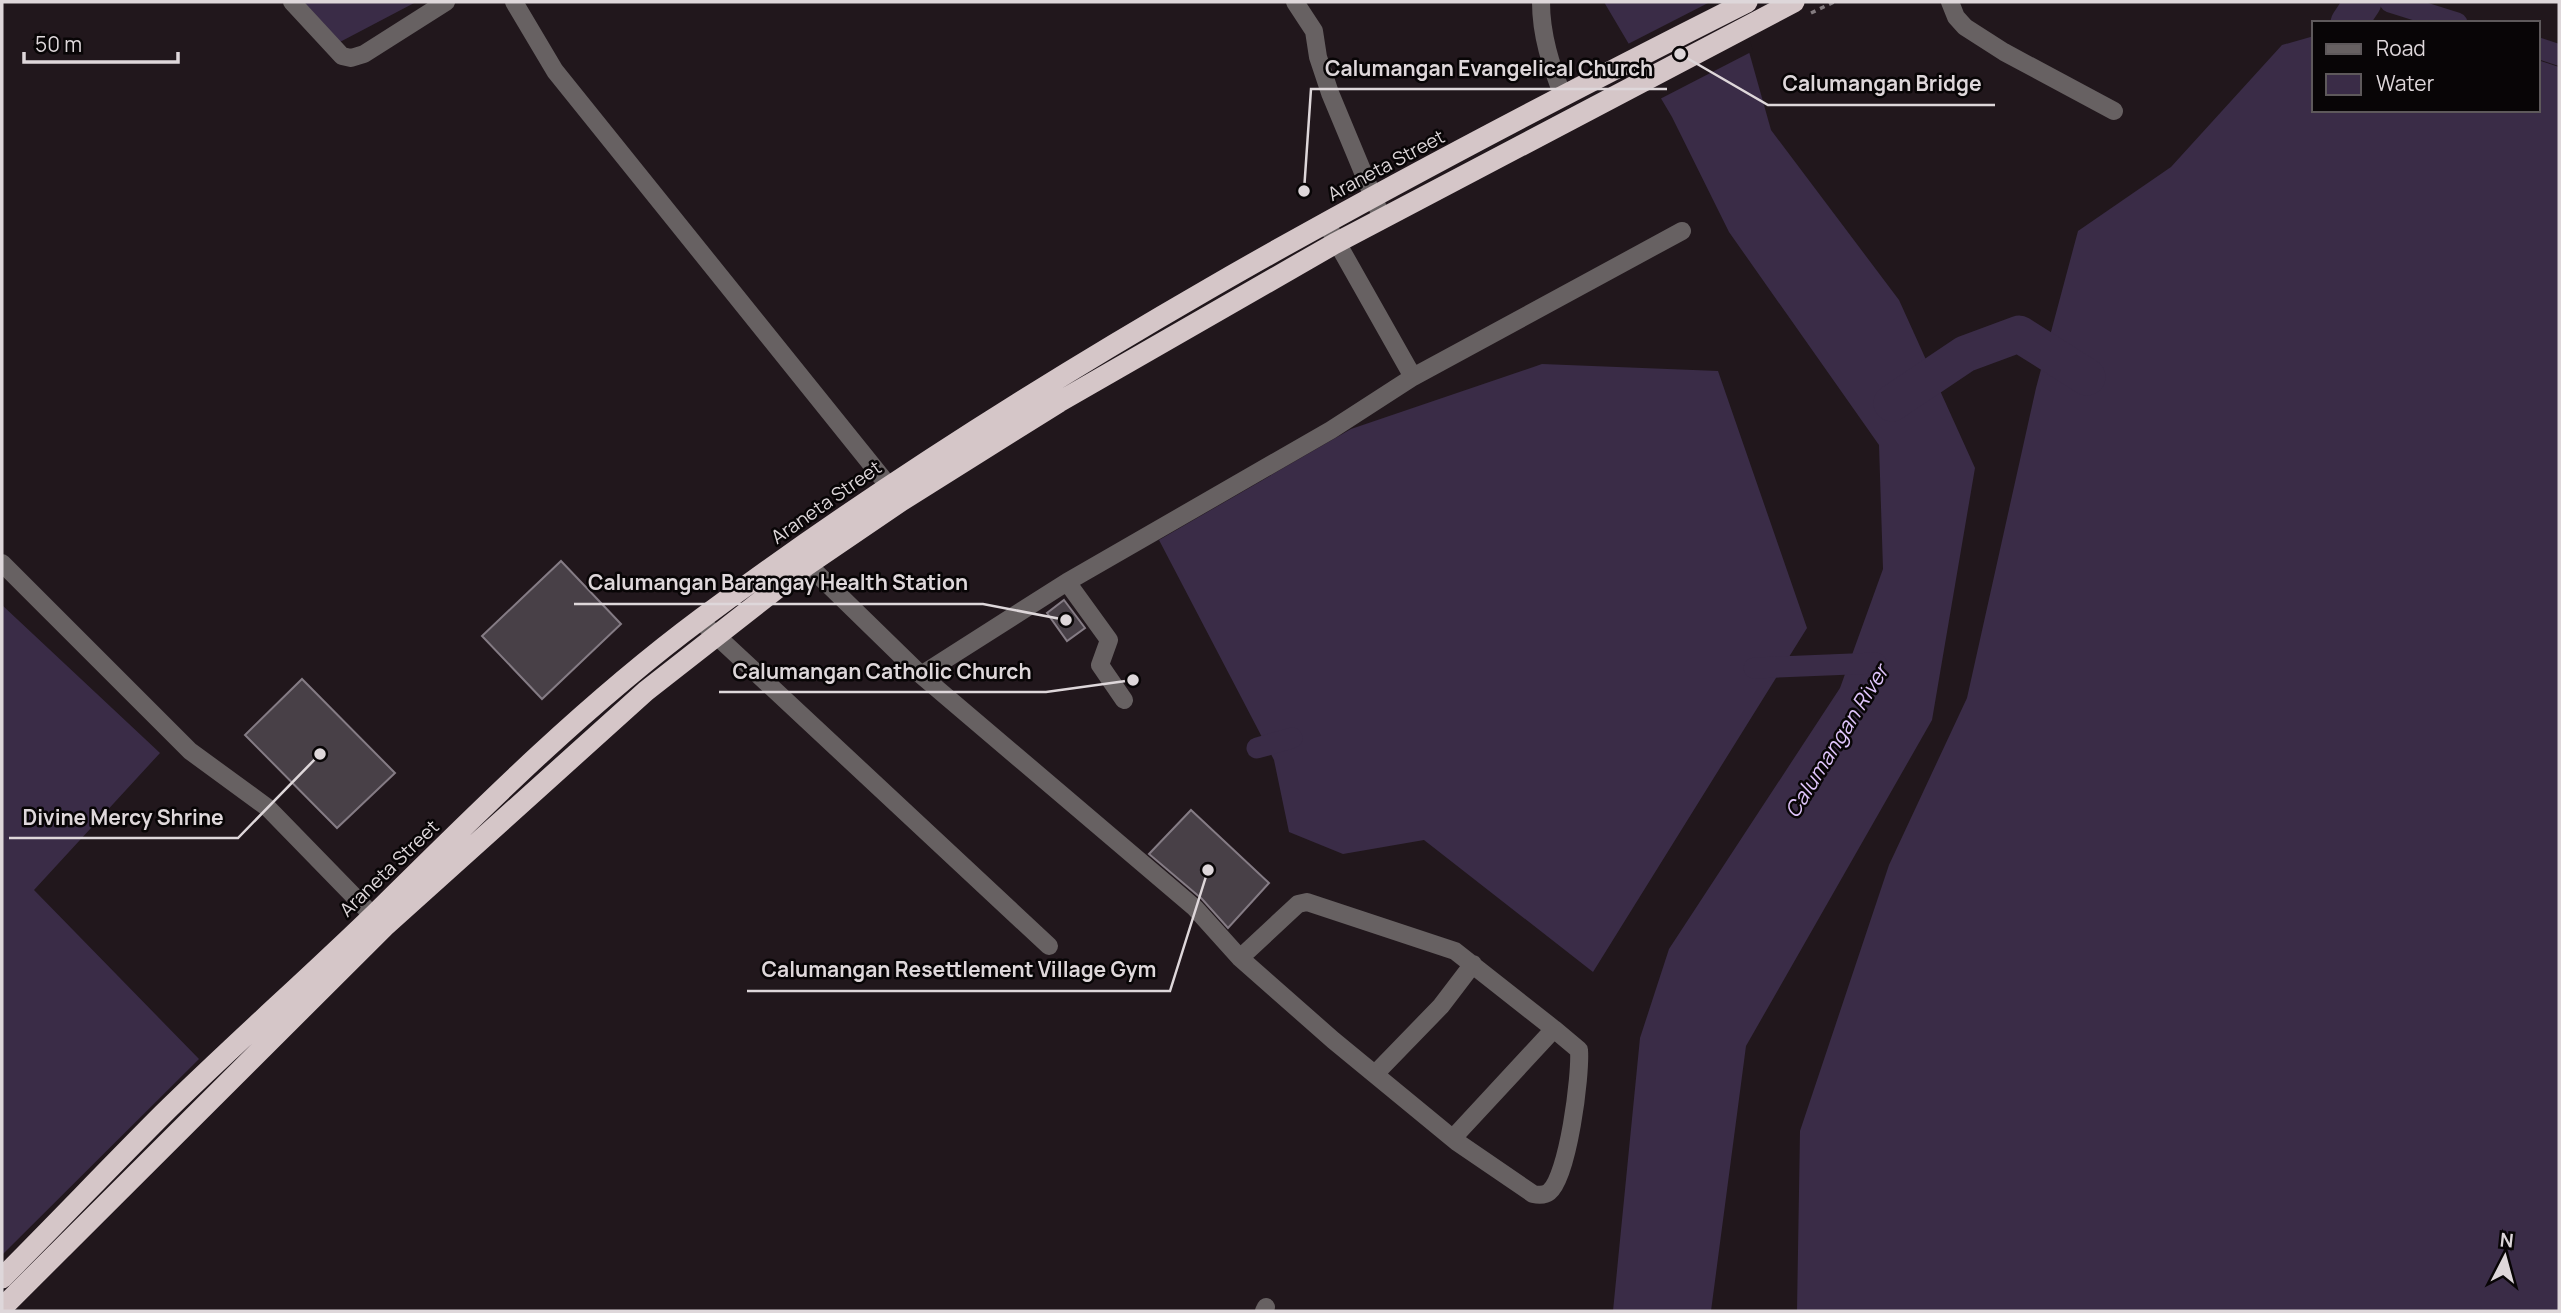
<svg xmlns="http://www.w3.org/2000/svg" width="2561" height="1313" font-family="Manrope,sans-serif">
<rect width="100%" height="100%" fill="#21171c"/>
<!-- water -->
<path fill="#3a2c47" d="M299,2H416L338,43Z
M1604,2H1735L1771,130L1899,300L1975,468L1932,720L1746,1046L1711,1311H1613L1640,1038L1669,949L1840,688L1883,569L1879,445L1729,232L1672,117Z
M2314,36V110H2538V60L2559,67V1311H1797L1800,1131L1889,865L1967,698L2036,388L2078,231L2171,167L2282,45Z
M1542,364L1718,371L1807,628L1593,972L1424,840L1343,854L1289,832L1274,760L1159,540L1351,429Z
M2,605L160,753L34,890L199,1059L2,1255Z"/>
<!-- pier -->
<path fill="#21171c" d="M1710,2H1739L1753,51L1658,100L1626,45Z"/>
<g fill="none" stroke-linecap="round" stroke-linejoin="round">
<!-- canal -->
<path stroke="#3a2c47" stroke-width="21" d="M2390,2L2457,23
M2538,48L2559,55
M1754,668L1876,663
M1257,748L1292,738"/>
<!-- river -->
<path stroke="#3a2c47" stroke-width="37" d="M2349,23L2363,2
M1892,403L1965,354L2019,334L2087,377"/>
</g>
<!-- building -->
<path fill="#484047" stroke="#857c85" stroke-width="2" d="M561,561L621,624L542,699L482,636Z
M1064,600L1085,628L1067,641L1047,613Z
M302,679L395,773L337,828L245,735Z
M1191,810L1269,883L1228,928L1202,899L1149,854Z"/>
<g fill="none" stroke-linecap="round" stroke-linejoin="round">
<!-- path -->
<path stroke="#837b7f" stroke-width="3.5" stroke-dasharray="5 5" stroke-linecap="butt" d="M1811,13L1834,2"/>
<!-- minor -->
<path stroke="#676162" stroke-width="18" d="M292,2L342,56L351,58L364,54L446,2
M514,2L555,71L896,495
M1295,2L1314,31L1318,57L1330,93L1382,218
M1541,2C1541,35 1551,66 1563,96
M1950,2L1956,17L1965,27L2004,52L2114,111
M1326,223L1413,377
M800,557L921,675L1195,908L1240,958L1333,1040L1457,1142L1533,1194C1538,1195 1544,1196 1549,1192C1568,1177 1581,1075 1579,1050L1554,1029L1453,1138
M2,563L190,751L268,808L381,924
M1067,582L1109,640L1100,665L1124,700
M707,627L1049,946
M921,675L1067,582L1331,430L1413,377L1682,231
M1240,958L1298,904L1307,902L1455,951L1554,1029
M1376,1073L1441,1006L1473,964
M1264,1311L1266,1307"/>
<!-- highway -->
<path stroke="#d5c6c8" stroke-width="21" d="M2,1278C56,1224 109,1168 163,1114C233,1045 307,980 378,911C481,809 585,705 702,618C1028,376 1385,184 1747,2
M2,1308L384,927L646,691L807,565L901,501L1059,402L1334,244L1794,2"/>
</g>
<g text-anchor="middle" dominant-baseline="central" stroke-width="5" stroke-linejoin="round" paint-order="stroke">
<!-- street labels -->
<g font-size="19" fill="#ded7da" stroke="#080506">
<text transform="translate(1386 165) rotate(-28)">Araneta Street</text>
<text transform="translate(826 502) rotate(-35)">Araneta Street</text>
<text transform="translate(389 868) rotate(-44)">Araneta Street</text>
</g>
<!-- water labels -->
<g font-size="21" font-style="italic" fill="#e0c5fc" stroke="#080506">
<text transform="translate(1836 741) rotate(-58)">Calumangan River</text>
</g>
</g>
<!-- callouts -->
<path fill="none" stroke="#ded7da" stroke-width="2.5" d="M1304 191L1311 89H1667M1680 54L1768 105H1995M1066 620L983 604H574M1133 680L1046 692H719M320 754L238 838H9M1208 870L1170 991H747"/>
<g fill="#ded7da" stroke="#080506" stroke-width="2.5">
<circle cx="1304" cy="191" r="7"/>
<circle cx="1680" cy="54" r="7"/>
<circle cx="1066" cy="620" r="7"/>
<circle cx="1133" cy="680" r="7"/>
<circle cx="320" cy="754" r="7"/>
<circle cx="1208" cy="870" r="7"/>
</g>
<g font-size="21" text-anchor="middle" font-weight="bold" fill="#ded7da" stroke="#080506" stroke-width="5" stroke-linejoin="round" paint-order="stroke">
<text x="1489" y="76">Calumangan Evangelical Church</text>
<text x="1882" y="91">Calumangan Bridge</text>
<text x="778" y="590">Calumangan Barangay Health Station</text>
<text x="882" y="679">Calumangan Catholic Church</text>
<text x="123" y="825">Divine Mercy Shrine</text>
<text x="959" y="977">Calumangan Resettlement Village Gym</text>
</g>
<!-- border -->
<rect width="2561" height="1313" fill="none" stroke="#ded7da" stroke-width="7"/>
<!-- legend -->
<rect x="2312" y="21" width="228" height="91" fill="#080506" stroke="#5e595b" stroke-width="2"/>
<rect x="2326" y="44" width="35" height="10" fill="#676162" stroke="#5e595b" stroke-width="2"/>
<text x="2376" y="56" font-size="21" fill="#ded7da">Road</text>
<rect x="2326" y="74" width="35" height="21" fill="#3a2c47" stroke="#5e595b" stroke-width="2"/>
<text x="2376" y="91" font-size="21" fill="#ded7da">Water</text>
<!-- north arrow -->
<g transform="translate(2505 1257) rotate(6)" stroke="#080506" stroke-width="5" paint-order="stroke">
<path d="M0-5L12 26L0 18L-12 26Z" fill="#ded7da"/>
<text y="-10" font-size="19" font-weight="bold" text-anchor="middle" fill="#ded7da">N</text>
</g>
<!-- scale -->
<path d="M24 52v10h154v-10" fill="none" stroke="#ded7da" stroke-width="3.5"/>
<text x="35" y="52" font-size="21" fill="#ded7da" stroke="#080506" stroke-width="5" paint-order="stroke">50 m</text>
</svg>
